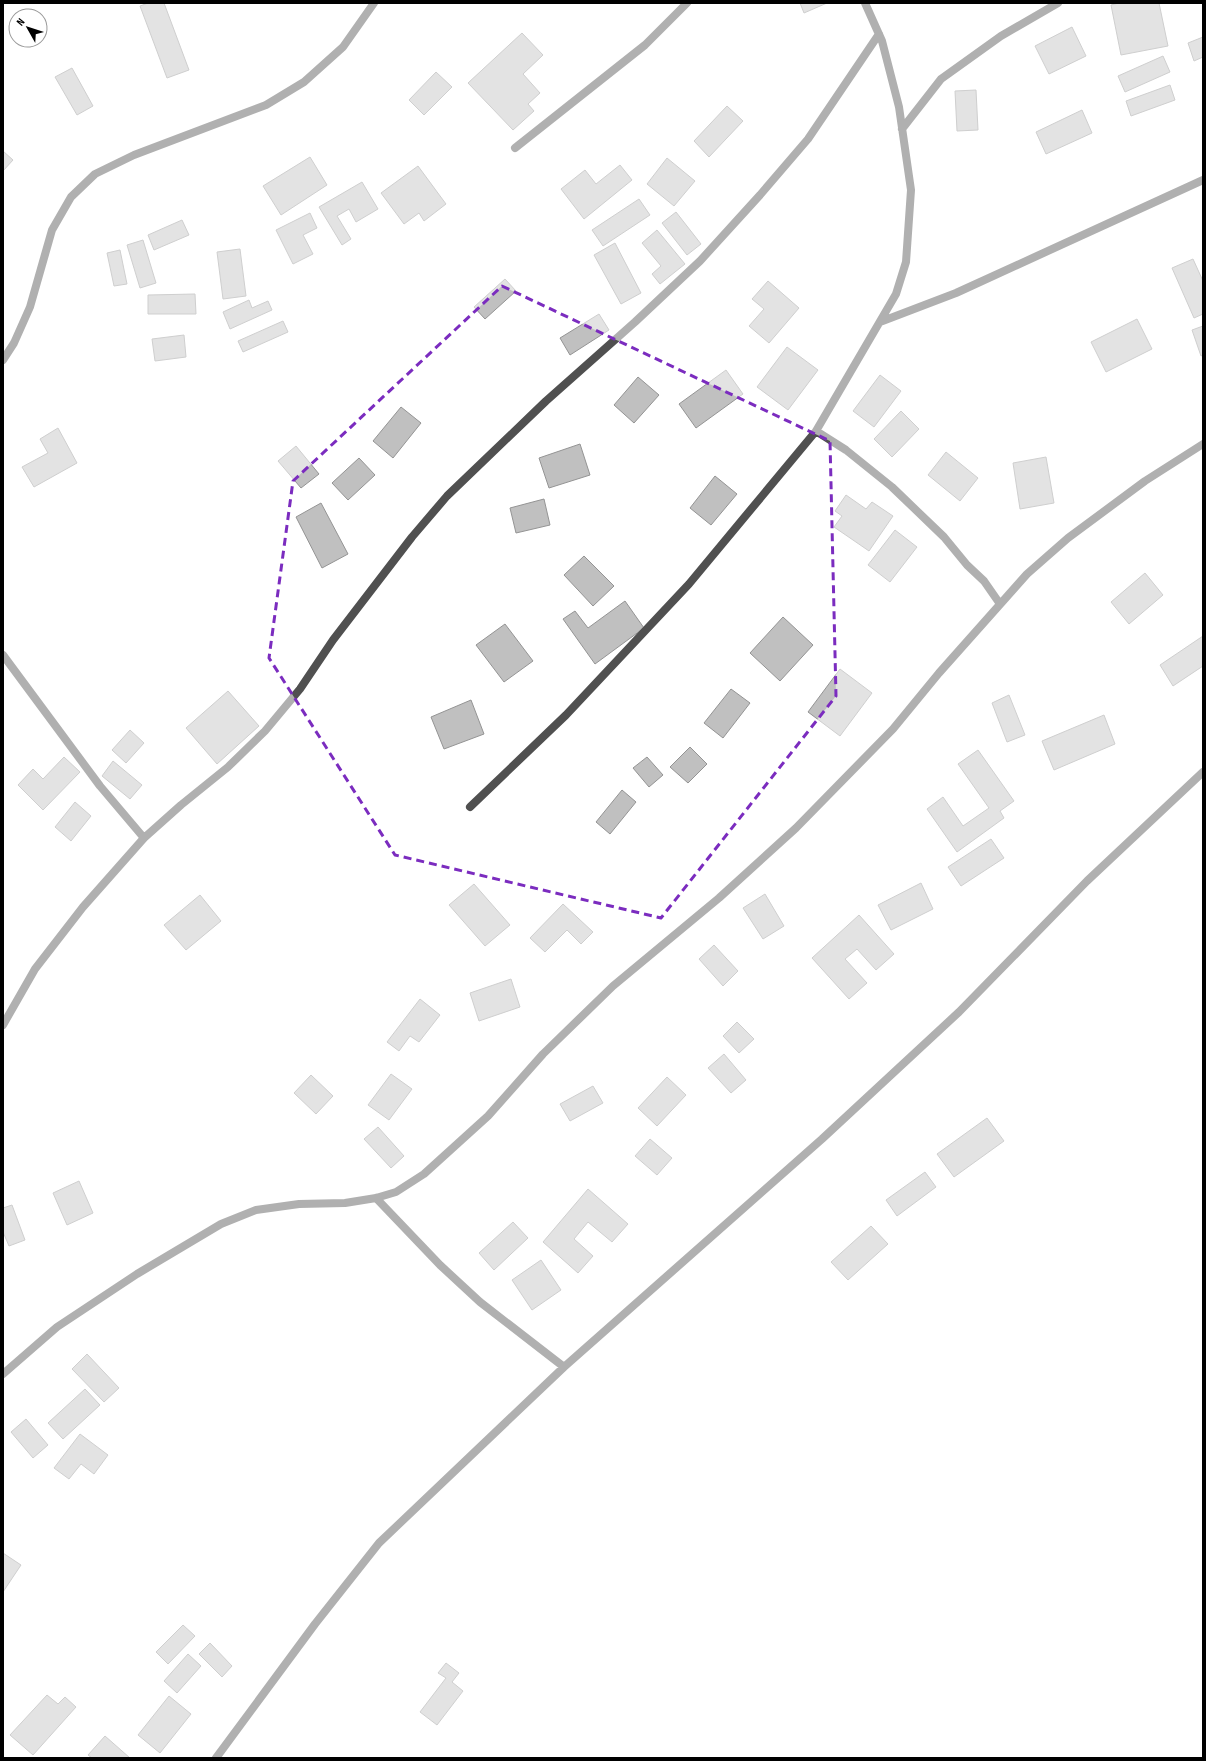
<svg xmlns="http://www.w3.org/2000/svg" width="1206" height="1761" font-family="'Sofia Sans Condensed',sans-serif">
<rect width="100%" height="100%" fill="#fff"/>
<!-- building -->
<path fill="#c0c0c0" stroke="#949494" d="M148,3H164L189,70L167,78L140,6Z
M800,3H827L804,13Z
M1119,3H1159L1168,46L1121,55L1111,5Z
M1072,27L1086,56L1049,74L1035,46Z
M522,33L543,55L523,74L540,93L528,104L534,111L513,130L468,83Z
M1203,37V57L1194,61L1188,43Z
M1163,56L1170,72L1125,92L1118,76Z
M72,68L93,106L77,115L55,77Z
M436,72L452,87L424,115L409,100Z
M1170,85L1175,100L1131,116L1126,101Z
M976,90L978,130L957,131L955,91Z
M727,106L743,121L709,157L694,141Z
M1082,110L1092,133L1046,154L1036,132Z
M3,151L13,160L3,171Z
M310,157L327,185L281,215L263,186Z
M667,158L695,181L674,206L647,184Z
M620,165L632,180L584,219L561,189L585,170L596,184Z
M418,166L446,204L424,221L419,213L404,224L381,193Z
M362,182L378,209L356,222L349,209L337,216L351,239L342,245L319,207Z
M639,199L650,215L603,246L592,230Z
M676,212L701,244L687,255L662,223Z
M310,213L317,228L303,235L313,254L293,264L276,230Z
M182,220L189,235L154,250L148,235Z
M657,230L685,264L660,284L652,274L661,266L642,243Z
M143,240L156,283L140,288L127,245Z
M615,243L641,293L621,304L594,255Z
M240,249L246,296L223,299L217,252Z
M120,250L127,284L114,286L107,253Z
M1193,259L1203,281V314L1194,318L1172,268Z
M505,279L516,291L485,319L474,307Z
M768,281L799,308L769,343L749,326L764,309L752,299Z
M195,294L196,314H148V295Z
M249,300L252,308L268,301L272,310L230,329L223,312Z
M599,314L609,330L570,355L560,338Z
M1137,319L1152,349L1106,372L1091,342Z
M283,321L288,332L243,352L238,341Z
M1203,326V355L1201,356L1192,330Z
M184,335L186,357L155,361L152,339Z
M787,347L818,370L788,410L757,387Z
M726,370L743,394L696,428L679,404Z
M880,375L901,391L874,427L853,411Z
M638,377L659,395L634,423L614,405Z
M401,407L421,423L393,458L373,441Z
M901,411L919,429L892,457L874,439Z
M58,428L77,463L34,487L22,467L48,453L40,439Z
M580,444L590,475L549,488L539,458Z
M296,446L319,474L301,488L278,461Z
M946,452L978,478L960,501L928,475Z
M1046,457L1054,503L1020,509L1013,463Z
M359,458L375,475L348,500L332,483Z
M715,476L737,494L711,525L690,508Z
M846,495L866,509L872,502L893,516L869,551L834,527L842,516L835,511Z
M544,499L550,525L516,533L510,508Z
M321,503L348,554L322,568L296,517Z
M895,530L917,547L890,582L868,565Z
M584,556L614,586L593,606L564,575Z
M1145,573L1163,595L1129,624L1111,602Z
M625,601L644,628L595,664L563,619L575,611L588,628Z
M783,617L813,645L780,681L750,653Z
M505,624L533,661L504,682L476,645Z
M1203,636V666L1173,686L1160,665Z
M840,669L872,693L840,736L808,712Z
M731,689L750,703L723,738L704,723Z
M228,691L259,726L217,764L186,728Z
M1009,695L1025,735L1007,742L992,703Z
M471,700L484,734L444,749L431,717Z
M1104,715L1115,744L1054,770L1042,741Z
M130,730L144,743L126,763L112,750Z
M690,747L707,764L688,783L670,767Z
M978,750L1014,801L1000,811L1004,818L957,852L927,809L943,797L963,826L989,808L958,764Z
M64,757L80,772L43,810L18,785L33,769L43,779Z
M647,757L663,775L649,787L633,768Z
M113,761L142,785L130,799L102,776Z
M622,790L636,802L610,834L596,822Z
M75,802L91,816L71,841L55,827Z
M991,839L1004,858L961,886L948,867Z
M921,883L933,909L891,930L878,905Z
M474,884L510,925L485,946L449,905Z
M765,894L784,926L763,939L743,908Z
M200,895L221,921L186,950L164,925Z
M563,904L593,932L581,944L567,930L545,952L530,938Z
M859,915L894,954L876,970L857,949L845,959L867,983L849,999L812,958Z
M714,945L738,971L723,986L699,959Z
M511,979L520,1007L479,1021L470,993Z
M420,999L440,1015L419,1042L410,1036L399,1051L387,1042Z
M737,1022L754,1039L739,1053L723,1036Z
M724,1054L746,1080L731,1093L708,1068Z
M391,1074L412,1089L389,1120L368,1105Z
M311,1075L333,1096L316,1114L294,1093Z
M667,1077L686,1095L657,1126L638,1108Z
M593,1086L603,1103L570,1121L560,1104Z
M987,1118L1004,1141L954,1177L937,1154Z
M378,1127L404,1156L391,1168L364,1139Z
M650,1139L672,1158L657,1175L635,1156Z
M925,1172L936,1187L897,1216L886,1200Z
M79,1181L93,1213L67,1225L53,1193Z
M588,1189L628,1224L612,1242L588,1222L574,1239L593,1256L578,1273L543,1242Z
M12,1205L25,1240L9,1246L3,1232V1208Z
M513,1222L528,1238L494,1270L479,1253Z
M871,1226L888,1244L848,1280L831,1262Z
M541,1260L561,1290L532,1310L512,1280Z
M87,1354L119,1388L104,1402L72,1369Z
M85,1389L100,1405L63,1439L48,1423Z
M26,1419L48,1445L33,1458L11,1432Z
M80,1434L108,1455L94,1474L81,1464L69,1479L54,1468Z
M3,1553L21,1565L3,1592Z
M183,1625L195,1636L168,1664L156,1652Z
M210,1643L232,1666L222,1677L199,1654Z
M188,1654L201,1666L177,1693L164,1681Z
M446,1663L459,1673L452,1682L463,1691L437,1725L420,1712L446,1678L438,1673Z
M47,1695L58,1704L65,1697L76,1707L33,1755L10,1735Z
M169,1696L191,1714L160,1753L138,1735Z
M105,1736L130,1758H92L88,1755Z"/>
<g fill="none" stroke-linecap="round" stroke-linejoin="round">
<!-- street -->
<path stroke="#505050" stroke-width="8" d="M902,129L941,79L1001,36L1058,3
M515,148L645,45L687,3
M880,322L956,293L1203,180
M3,360L14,343L30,307L52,230L71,197L95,174L134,155L266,105L304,82L343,47L374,3
M816,431L846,450L892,487L944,537L967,565L984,581L1000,604
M3,655L100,786L144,838
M470,807L566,715L689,584L816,431L896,294L906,262L911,190L899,107L882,41L865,3
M3,1025L35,969L83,907L144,838L181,805L228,767L265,731L300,689L333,640L412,537L447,496L546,401L635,322L700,261L760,195L808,139L879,34
M376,1198L440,1265L480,1302L564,1367
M3,1374L57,1327L137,1274L221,1224L256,1210L299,1204L345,1203L376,1198L396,1192L424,1174L488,1116L543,1054L613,986L719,898L796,828L893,729L939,673L1027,574L1068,538L1145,481L1203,444
M216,1758L315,1624L379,1543L564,1367L822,1139L959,1012L1087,881L1203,772"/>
</g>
<!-- marked area -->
<path d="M0 0H1206V1761H0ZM502,286L830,441L836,696L661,918L395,855L269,658L293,481Z" fill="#fff" fill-opacity=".55" fill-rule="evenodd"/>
<path fill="none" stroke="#7b2cbf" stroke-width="3" stroke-dasharray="8 5" stroke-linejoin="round" d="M502,286L830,441L836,696L661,918L395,855L269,658L293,481Z"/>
<!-- border -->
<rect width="1206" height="1761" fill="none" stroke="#000000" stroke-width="8"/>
<!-- north arrow -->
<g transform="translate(28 28) rotate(309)"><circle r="19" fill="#ffffff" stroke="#999999"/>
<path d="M0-3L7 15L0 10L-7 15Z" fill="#000000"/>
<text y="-6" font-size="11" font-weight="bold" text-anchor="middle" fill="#000000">N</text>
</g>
</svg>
